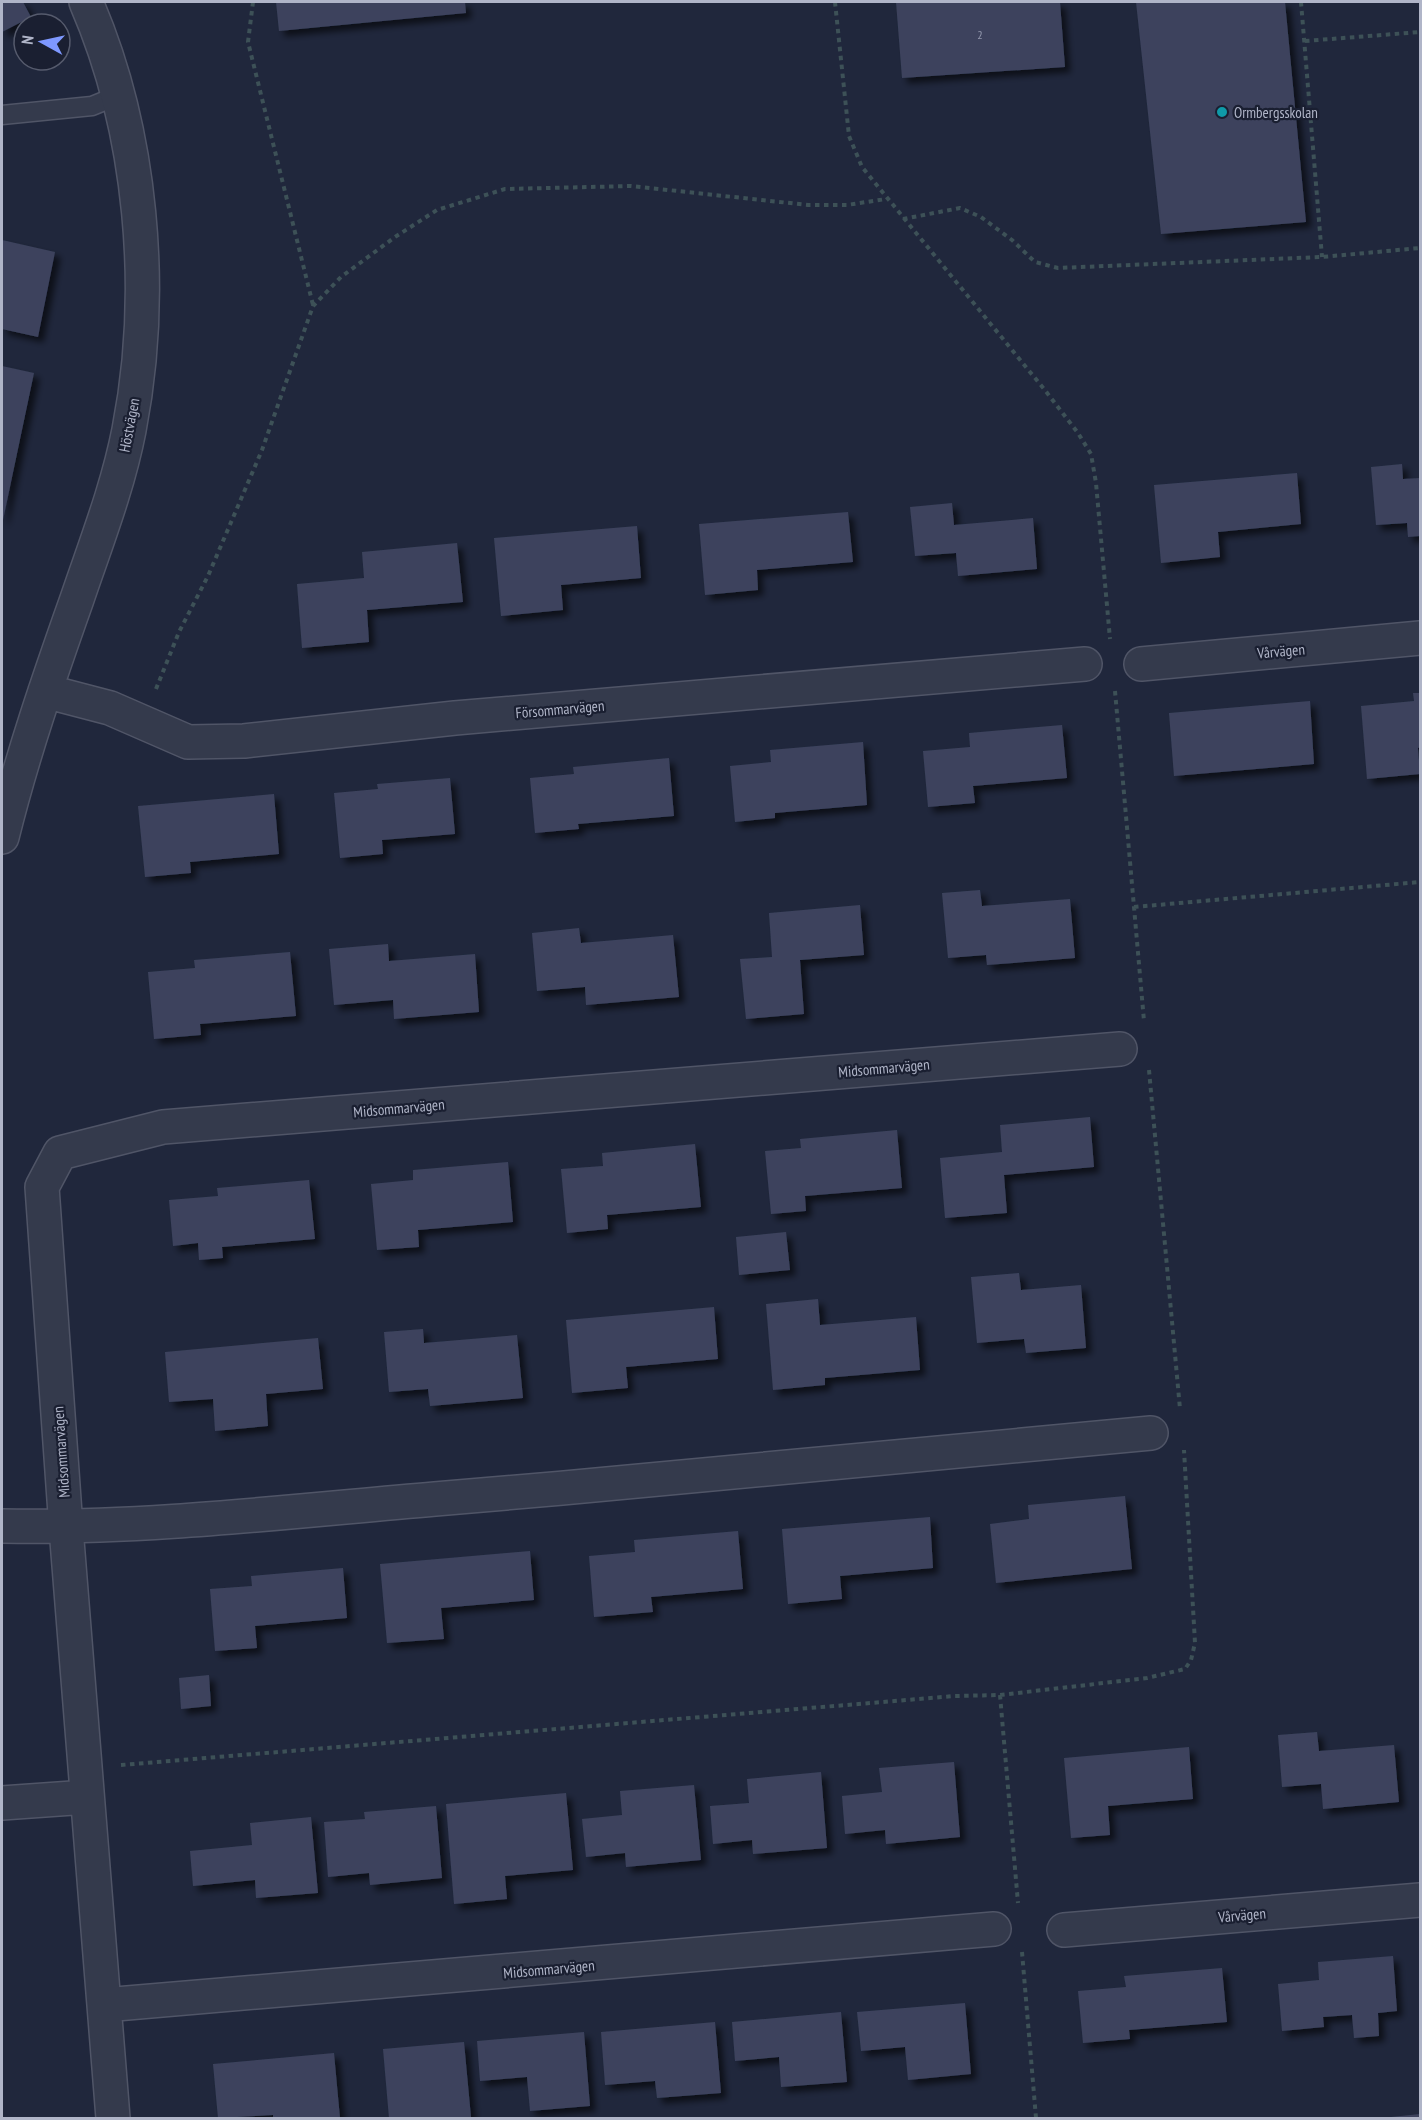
<svg xmlns="http://www.w3.org/2000/svg" width="1422" height="2120" font-family="'PT Sans Narrow',sans-serif">
<defs>
<filter id="shadow"><feDropShadow dx="5.5" dy="5.5" stdDeviation="3" flood-color="#0009"/></filter>
</defs>
<rect width="100%" height="100%" fill="#20273c"/>
<!-- building -->
<path fill="#3c435d" filter="url(#shadow)" d="M2,2H23L31,17L2,32Z
M276,2H465L466,13L279,31Z
M896,2H1060L1065,67L902,78Z
M1136,2H1285L1306,222L1161,234Z
M2,240L55,252L38,337L2,329Z
M2,366L34,373L3,520H2Z
M1402,464L1403,479L1420,478V536L1408,537L1407,523L1376,525L1371,467Z
M1297,473L1301,524L1218,532L1220,557L1161,563L1154,485Z
M952,503L954,525L1033,518L1037,569L958,576L956,553L915,556L910,507Z
M848,512L853,562L757,570L758,590L705,595L699,524Z
M637,526L641,578L561,585L563,610L501,616L494,538Z
M457,543L463,602L367,610L369,642L302,648L297,584L364,578L362,552Z
M1413,693H1420V747L1418,748L1420,774L1367,779L1361,706L1414,701Z
M1310,701L1314,764L1174,776L1169,713Z
M1062,725L1067,778L973,786L975,803L928,807L923,751L970,747L969,733Z
M863,742L867,805L775,813V818L735,822L730,766L771,762L770,750Z
M669,758L674,816L578,824L579,829L535,833L530,778L574,774L573,767Z
M450,778L455,834L382,840L383,854L340,858L334,793L378,789L377,784Z
M274,794L279,854L190,862L191,873L145,877L138,806Z
M980,890L982,906L1070,899L1075,958L987,965L986,955L948,958L942,893Z
M860,905L864,955L800,960L804,1014L746,1019L740,959L772,957L769,913Z
M579,928L581,943L673,935L679,997L586,1005L585,987L537,991L532,933Z
M388,944L389,961L475,954L479,1012L394,1019L393,1000L334,1005L329,949Z
M290,952L296,1016L200,1024L201,1035L154,1039L148,972L195,968L194,960Z
M1090,1117L1094,1167L1004,1175L1007,1213L945,1218L940,1158L1002,1152L1000,1125Z
M897,1130L902,1188L805,1196L806,1211L771,1214L765,1151L801,1148L800,1139Z
M695,1144L701,1207L607,1215L608,1229L567,1233L561,1169L603,1166L602,1153Z
M508,1162L513,1222L418,1230L419,1247L377,1250L371,1184L413,1180V1170Z
M309,1180L315,1239L222,1247L223,1258L199,1260L198,1243L173,1246L169,1200L218,1196L217,1188Z
M786,1232L790,1270L739,1275L736,1237Z
M1019,1273L1021,1290L1081,1285L1086,1348L1026,1353L1024,1339L977,1343L971,1277Z
M818,1299L820,1325L916,1317L920,1370L825,1378V1385L773,1390L766,1304Z
M714,1307L718,1359L626,1367L628,1388L572,1393L566,1320Z
M423,1329L424,1343L517,1335L523,1398L430,1406L428,1389L389,1392L384,1332Z
M318,1338L323,1389L266,1394L268,1426L215,1431L213,1399L169,1402L165,1352Z
M1125,1496L1132,1569L996,1583L990,1524L1029,1519L1028,1505Z
M930,1517L933,1568L840,1576L842,1599L788,1604L782,1529Z
M738,1531L743,1589L651,1597L653,1612L594,1617L589,1556L635,1552L634,1540Z
M530,1551L534,1600L441,1608L444,1639L387,1643L380,1564Z
M343,1568L347,1618L255,1626L257,1648L215,1651L210,1589L252,1586L251,1576Z
M209,1675L211,1706L181,1709L179,1678Z
M1317,1732L1319,1751L1394,1745L1399,1802L1323,1809L1321,1784L1282,1787L1278,1735Z
M1189,1747L1193,1799L1108,1806L1110,1835L1071,1838L1064,1758Z
M954,1762L960,1837L886,1844L885,1830L845,1834L842,1796L882,1792L879,1768Z
M821,1772L827,1848L753,1854L752,1840L713,1844L710,1806L749,1803L747,1779Z
M694,1785L701,1860L626,1867L625,1853L586,1857L582,1819L622,1815L620,1791Z
M566,1793L573,1870L505,1876L507,1899L454,1904L446,1804Z
M436,1806L442,1878L370,1885L369,1873L328,1877L324,1822L365,1819L364,1812Z
M311,1817L318,1893L256,1898L255,1880L193,1886L190,1851L252,1845L250,1823Z
M1393,1956L1397,2011L1378,2013L1379,2036L1354,2038L1352,2015L1323,2017L1324,2027L1282,2031L1278,1984L1319,1980L1318,1962Z
M1222,1968L1227,2022L1129,2030L1130,2039L1083,2043L1078,1991L1126,1987L1124,1976Z
M965,2003L971,2074L908,2080L905,2047L861,2051L857,2012Z
M841,2012L847,2082L781,2087L779,2057L735,2061L732,2022Z
M715,2022L721,2093L657,2098L655,2081L605,2085L601,2032Z
M584,2032L590,2106L530,2111L527,2077L480,2081L477,2041Z
M464,2042L471,2117L389,2118L383,2049Z
M334,2053L340,2118H273V2115L218,2118L213,2064Z
M1420,2114V2118H1391V2117Z"/>
<g fill="none" stroke-linecap="round" stroke-linejoin="round">
<!-- lane casing -->
<g stroke="#505567" stroke-width="21">
<path id="lane" d="M2,115L92,106L119,95"/>
</g>
<!-- street casing -->
<g stroke="#505567" stroke-width="36">
<path id="street" d="M1141,664L1420,638
M45,691L110,708L188,742L244,741L455,718L1085,664
M2,837C22,756 49,678 77,599C96,543 118,487 129,430C156,291 142,131 86,2
M2,1526C144,1529 293,1511 435,1499C674,1479 913,1457 1151,1433
M2,1803L87,1797
M1064,1930L1420,1900
M104,2005L994,1929
M113,2118L66,1528L42,1187L60,1153L163,1127L1120,1049"/>
</g>
<!-- path -->
<path stroke="#3d5157" stroke-width="4" stroke-dasharray="4.5 4.5" stroke-linecap="butt" d="M253,2L248,42L313,305
M835,2L849,136L862,167L1044,389L1078,433L1091,454L1096,483L1110,639
M1301,2L1322,257
M1305,41L1420,32
M903,219L960,208L981,217L1012,240L1035,262L1058,268L1322,257L1420,248
M156,689L179,632L208,576L262,450L313,306L341,277L395,237L437,210L505,189L631,186L808,205H847L886,199
M1115,691L1144,1021
M1134,907L1420,882
M1149,1070L1180,1409
M1000,1695L1018,1903
M121,1765L955,1696L1000,1695L1147,1678L1185,1669L1191,1660L1195,1643L1184,1450
M1022,1952L1036,2118"/>
<!-- lane -->
<use href="#lane" stroke="#343a4c" stroke-width="18"/>
<!-- street -->
<use href="#street" stroke="#343a4c" stroke-width="33"/>
</g>
<!-- markers -->
<circle fill="#0f9aa8" stroke="#1a1f31" stroke-width="2" cx="1222" cy="112" r="6"/>
<g text-anchor="middle" dominant-baseline="central" stroke-width="4.5" stroke-linejoin="round" paint-order="stroke">
<!-- number labels -->
<g font-size="12" fill="#9398ad">
<text x="980" y="34">2</text>
</g>
<!-- poi labels -->
<g font-size="15" fill="#b0b5c8" stroke="#1a1f31" text-anchor="start">
<text x="1234" y="112">Ormbergsskolan</text>
</g>
<!-- street labels -->
<g font-size="15" fill="#b0b5c8" stroke="#1a1f31">
<text transform="translate(129 425) rotate(-79)">Höstvägen</text>
<text transform="translate(1281 651) rotate(-5)">Vårvägen</text>
<text transform="translate(560 709) rotate(-5)">Försommarvägen</text>
<text transform="translate(884 1068) rotate(-5)">Midsommarvägen</text>
<text transform="translate(399 1108) rotate(-5)">Midsommarvägen</text>
<text transform="translate(61 1452) rotate(-94)">Midsommarvägen</text>
<text transform="translate(1242 1915) rotate(-5)">Vårvägen</text>
<text transform="translate(549 1969) rotate(-5)">Midsommarvägen</text>
</g>
</g>
<!-- border -->
<rect width="1422" height="2120" fill="none" stroke="#b0b5c8" stroke-width="6"/>
<!-- north arrow -->
<g transform="translate(42 42) rotate(278)"><circle r="28" fill="#1a1f31" stroke="#565b6d" stroke-width="1.5"/>
<path d="M0-4.5L10 22L0 15L-10 22Z" fill="#7e98ff"/>
<text y="-9" font-size="16" font-weight="bold" text-anchor="middle" fill="#b0b5c8">N</text>
</g>
</svg>
